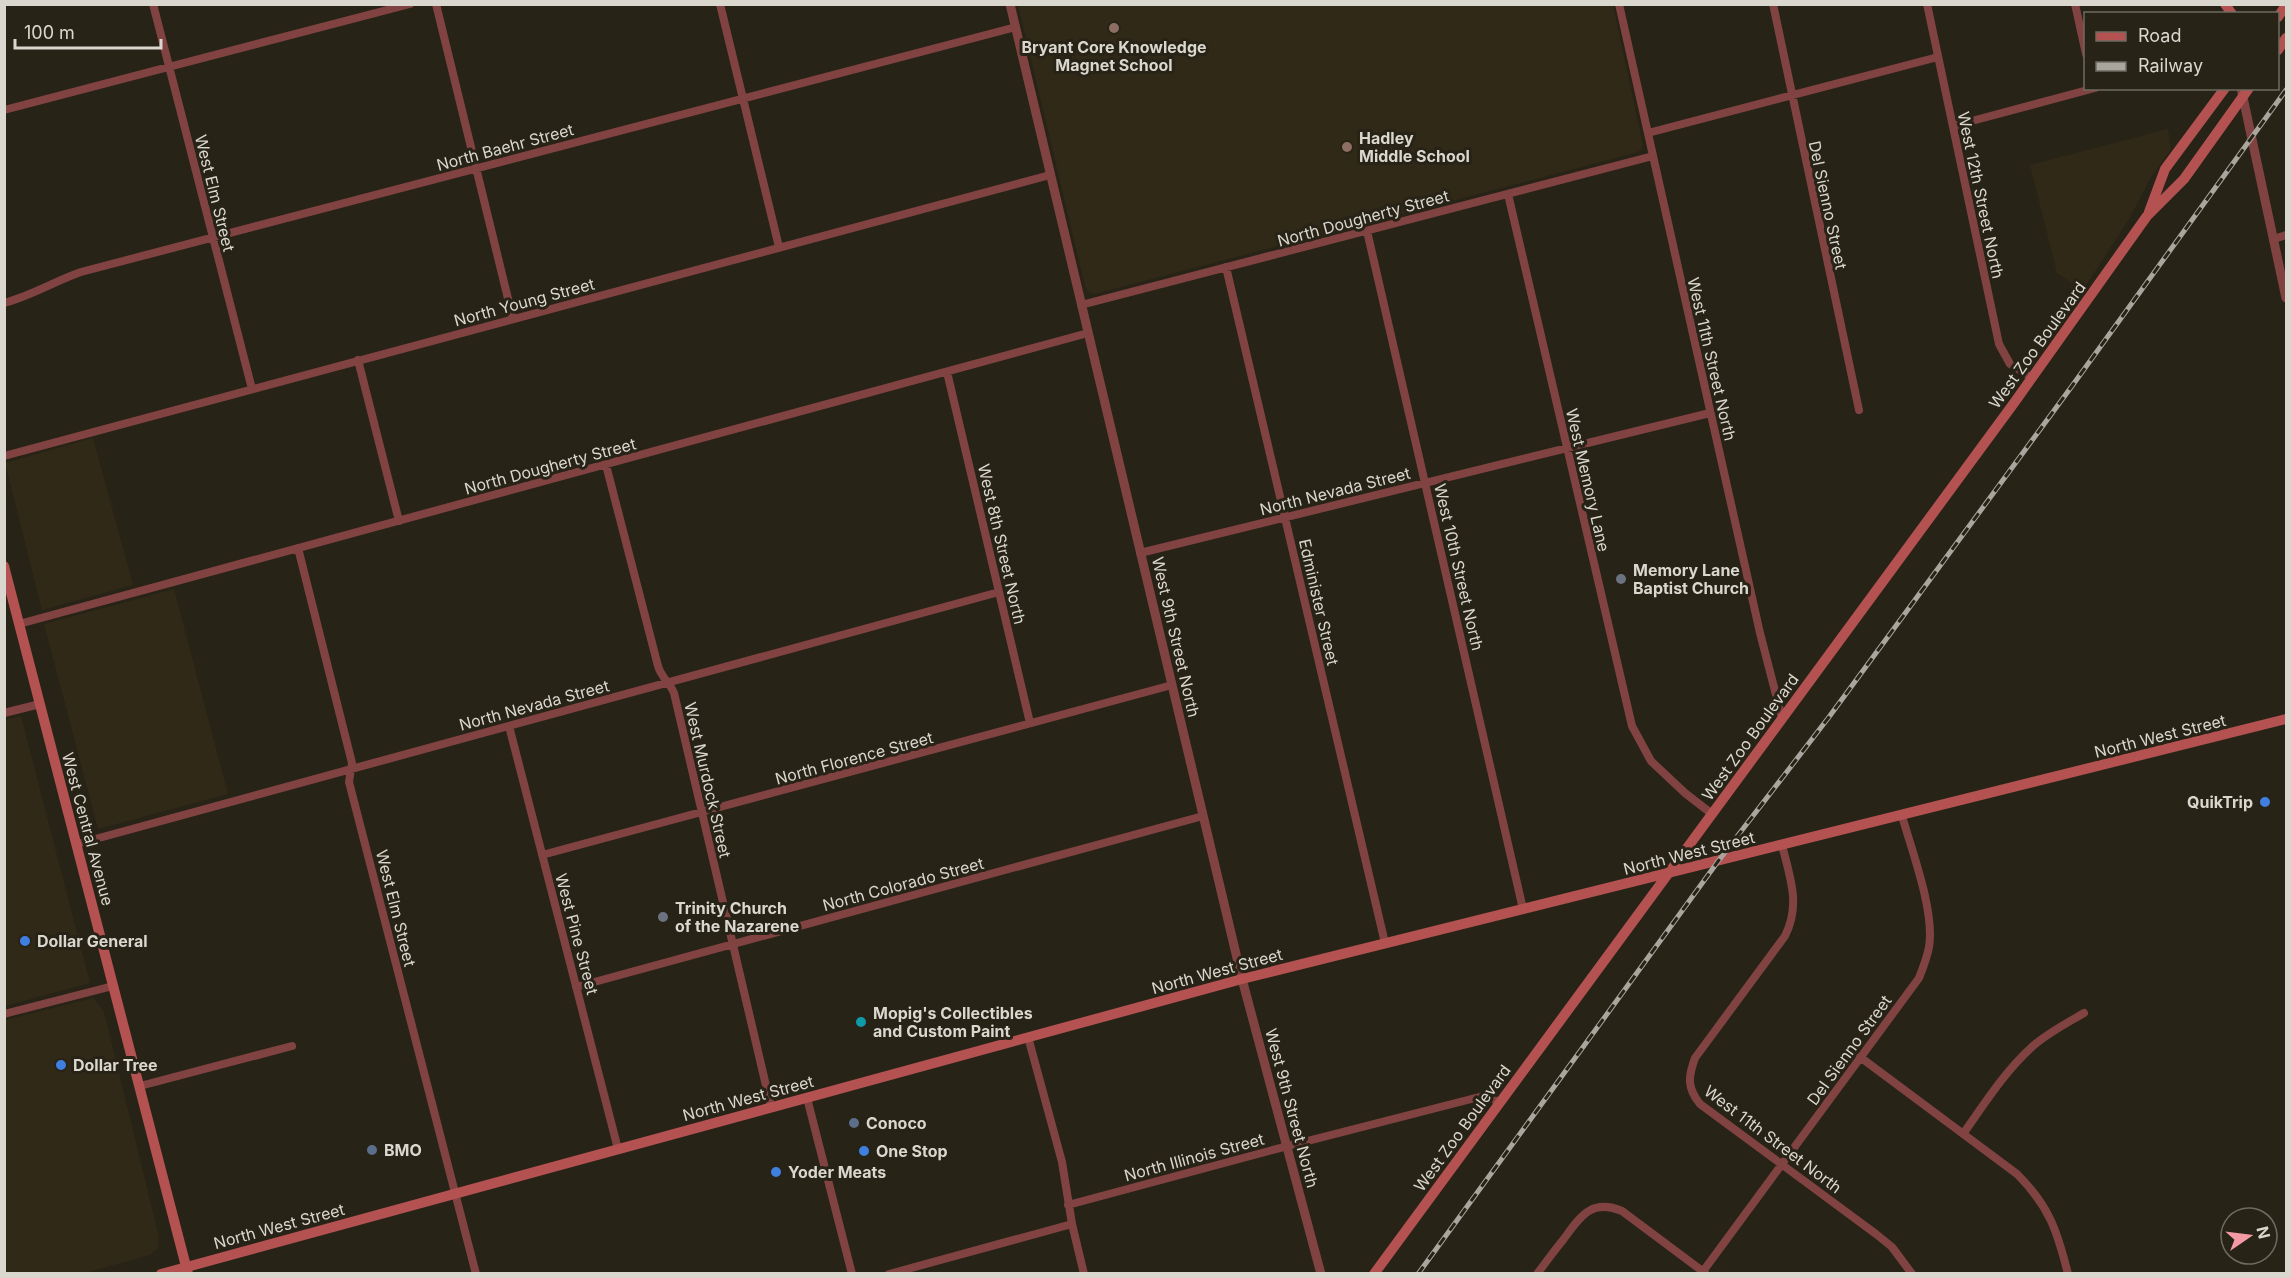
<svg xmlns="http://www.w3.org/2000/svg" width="2291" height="1278" font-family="Inter,sans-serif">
<rect width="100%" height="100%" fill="#282317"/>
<!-- built -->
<path fill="#312917" d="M1018,5H1613L1643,145L1641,150L1635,153L1094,294L1088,292L1085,286Z
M2168,129L2171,149L2150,179L2129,219L2083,290L2057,273L2030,165Z
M93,438L133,585L42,610L5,463Z
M174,589L228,794L98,829L44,624Z
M21,716L90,983L5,1006V720Z
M93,998L104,1012L159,1237L157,1249L150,1255L85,1273H5V1020Z"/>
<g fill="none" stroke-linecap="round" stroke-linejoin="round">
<!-- minor -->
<path stroke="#814342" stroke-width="8" d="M153,4L252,389
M436,4L513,319
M720,4L779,247
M1619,4L1760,633L1782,718
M1773,4L1859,410
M1927,4L1999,344L2010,364L2032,378
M2075,4L2086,54
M4,110L410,4
M1953,126L2095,88
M1648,133L1938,57
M1508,194L1632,726L1651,761L1685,793L1712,814
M1367,231L1523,909
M2274,239L2286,235
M1226,267L1385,943
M4,303C31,296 55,281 81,272L1016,27
M1081,305L1653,156
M358,360L399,521
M947,372L1030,723
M4,456L1050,175
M606,465L658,666C661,677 670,683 674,693L771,1107
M298,548L352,763L349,782L476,1274
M1140,553L1710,413
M19,624L1088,333
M4,713L40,704
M509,726L618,1149
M77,844L999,592
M1782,845C1790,878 1801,904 1785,936L1695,1058C1688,1077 1687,1088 1700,1104L1876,1234L1892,1247L1912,1274
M542,855L1172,685
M576,987L1203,816
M4,1014L113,986
M1028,1037L1062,1162L1072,1224L1084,1274
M1860,1057L2017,1174C2049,1206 2057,1230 2068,1274
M140,1086L292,1046
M807,1098L852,1274
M1963,1134C1985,1103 2005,1071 2033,1046C2048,1033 2067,1023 2084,1013
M1068,1205L1269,1151L1487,1095L1499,1103
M889,1274L1072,1224
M1537,1274C1546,1262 1554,1251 1563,1240C1580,1217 1591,1198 1622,1211L1705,1273
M1701,1274L1919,978C1923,968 1927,958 1929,947C1935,912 1912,851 1902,816"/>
<!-- tertiary -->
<path stroke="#814342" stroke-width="9" d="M1010,4L1242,979L1321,1274
M2241,88L2286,298"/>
<!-- secondary -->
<path stroke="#b45252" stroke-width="10" d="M2225,4L2232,14
M2278,17L2286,5
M2278,50L2286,38
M2149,212L2165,169L2225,88
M4,566L188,1274
M161,1274L1242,979L2286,719
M1374,1274L2014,403L2147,216L2184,179L2249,88"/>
<!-- rail casing -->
<g stroke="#a9a69d" stroke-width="5">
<path id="rail" d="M1418,1274L1719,860L1829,717L2072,386L2286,90"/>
</g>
<!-- rail -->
<use href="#rail" stroke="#282317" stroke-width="3" stroke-dasharray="9" stroke-linecap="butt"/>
</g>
<!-- markers -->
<g fill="#8d6e63" stroke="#282317" stroke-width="2">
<circle cx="1114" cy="28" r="6"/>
<circle cx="1347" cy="147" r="6"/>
</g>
<g fill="#6b7280" stroke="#282317" stroke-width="2">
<circle cx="1621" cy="579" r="6"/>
<circle cx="663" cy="917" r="6"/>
</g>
<g fill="#3f7fe0" stroke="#282317" stroke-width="2">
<circle cx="2265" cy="802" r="6"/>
<circle cx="25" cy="941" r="6"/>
<circle cx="61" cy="1065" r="6"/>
<circle cx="864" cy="1151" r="6"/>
<circle cx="776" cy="1172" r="6"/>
</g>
<circle fill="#0f9aa8" stroke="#282317" stroke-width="2" cx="861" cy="1022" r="6"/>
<g fill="#5c6f8a" stroke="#282317" stroke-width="2">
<circle cx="854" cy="1123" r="6"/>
<circle cx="372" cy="1150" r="6"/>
</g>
<g text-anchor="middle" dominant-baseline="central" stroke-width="6" stroke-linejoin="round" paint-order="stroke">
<!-- poi labels -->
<g font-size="16" font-weight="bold" fill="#dad7cf" stroke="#282317" text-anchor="start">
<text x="1114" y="47" text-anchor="middle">Bryant Core Knowledge<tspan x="1114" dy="18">Magnet School</tspan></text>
<text x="1359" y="138">Hadley<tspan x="1359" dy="18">Middle School</tspan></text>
<text x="1633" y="570">Memory Lane<tspan x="1633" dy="18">Baptist Church</tspan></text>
<text x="2253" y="802" text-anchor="end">QuikTrip</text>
<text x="675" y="908">Trinity Church<tspan x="675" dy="18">of the Nazarene</tspan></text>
<text x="37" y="941">Dollar General</text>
<text x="873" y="1013">Mopig's Collectibles<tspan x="873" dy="18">and Custom Paint</tspan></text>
<text x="73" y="1065">Dollar Tree</text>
<text x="866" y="1123">Conoco</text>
<text x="384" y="1150">BMO</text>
<text x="876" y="1151">One Stop</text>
<text x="788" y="1172">Yoder Meats</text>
</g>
<!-- street labels -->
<g font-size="16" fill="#dad7cf" stroke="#282317">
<text transform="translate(505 147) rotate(-15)">North Baehr Street</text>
<text transform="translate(215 193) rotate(76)">West Elm Street</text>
<text transform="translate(1981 195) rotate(78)">West 12th Street North</text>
<text transform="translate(1828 205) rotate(78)">Del Sienno Street</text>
<text transform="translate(1363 218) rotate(-15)">North Dougherty Street</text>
<text transform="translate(524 302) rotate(-15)">North Young Street</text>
<text transform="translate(2037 345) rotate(-54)">West Zoo Boulevard</text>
<text transform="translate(1712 359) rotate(77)">West 11th Street North</text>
<text transform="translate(550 466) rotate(-15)">North Dougherty Street</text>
<text transform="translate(1588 480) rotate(77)">West Memory Lane</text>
<text transform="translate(1335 491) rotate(-14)">North Nevada Street</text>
<text transform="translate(1002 544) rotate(77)">West 8th Street North</text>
<text transform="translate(1459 567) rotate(77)">West 10th Street North</text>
<text transform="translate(1319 602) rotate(77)">Edminister Street</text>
<text transform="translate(1176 637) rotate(77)">West 9th Street North</text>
<text transform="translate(534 705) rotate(-15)">North Nevada Street</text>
<text transform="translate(2160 736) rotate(-14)">North West Street</text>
<text transform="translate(1750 737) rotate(-54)">West Zoo Boulevard</text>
<text transform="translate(854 758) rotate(-15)">North Florence Street</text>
<text transform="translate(708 780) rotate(77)">West Murdock Street</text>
<text transform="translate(88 829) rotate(75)">West Central Avenue</text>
<text transform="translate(1689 853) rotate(-14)">North West Street</text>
<text transform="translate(903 884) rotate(-15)">North Colorado Street</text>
<text transform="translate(396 908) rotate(76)">West Elm Street</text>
<text transform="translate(577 934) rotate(75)">West Pine Street</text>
<text transform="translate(1217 971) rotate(-15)">North West Street</text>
<text transform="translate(1849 1050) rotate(-54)">Del Sienno Street</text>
<text transform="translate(748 1098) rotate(-15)">North West Street</text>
<text transform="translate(1292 1108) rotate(75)">West 9th Street North</text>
<text transform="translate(1462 1128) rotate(-54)">West Zoo Boulevard</text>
<text transform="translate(1773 1139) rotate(37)">West 11th Street North</text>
<text transform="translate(1194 1157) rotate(-15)">North Illinois Street</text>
<text transform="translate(279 1226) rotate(-15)">North West Street</text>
</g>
</g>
<!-- border -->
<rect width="2291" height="1278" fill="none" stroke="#dad7cf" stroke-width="12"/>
<!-- legend -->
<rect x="2084" y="12" width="195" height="78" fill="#282317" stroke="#6f6b61" stroke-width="1.5"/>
<rect x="2096" y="32" width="30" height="9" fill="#b45252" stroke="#6f6b61" stroke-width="1.5"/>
<text x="2138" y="42" font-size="18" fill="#dad7cf">Road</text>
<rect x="2096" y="62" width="30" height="9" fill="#a9a69d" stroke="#6f6b61" stroke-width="1.5"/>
<text x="2138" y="72" font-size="18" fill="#dad7cf">Railway</text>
<!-- north arrow -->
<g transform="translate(2249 1236) rotate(76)"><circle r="28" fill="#282317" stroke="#6f6b61" stroke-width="1.5"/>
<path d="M0-4.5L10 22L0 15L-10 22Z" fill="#f49aa5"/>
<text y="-9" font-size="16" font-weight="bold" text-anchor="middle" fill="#dad7cf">N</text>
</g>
<!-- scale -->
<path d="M15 39v9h146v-9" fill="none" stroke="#dad7cf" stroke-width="3"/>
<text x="24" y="39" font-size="18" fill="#dad7cf" stroke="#282317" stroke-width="4.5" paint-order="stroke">100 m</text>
</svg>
